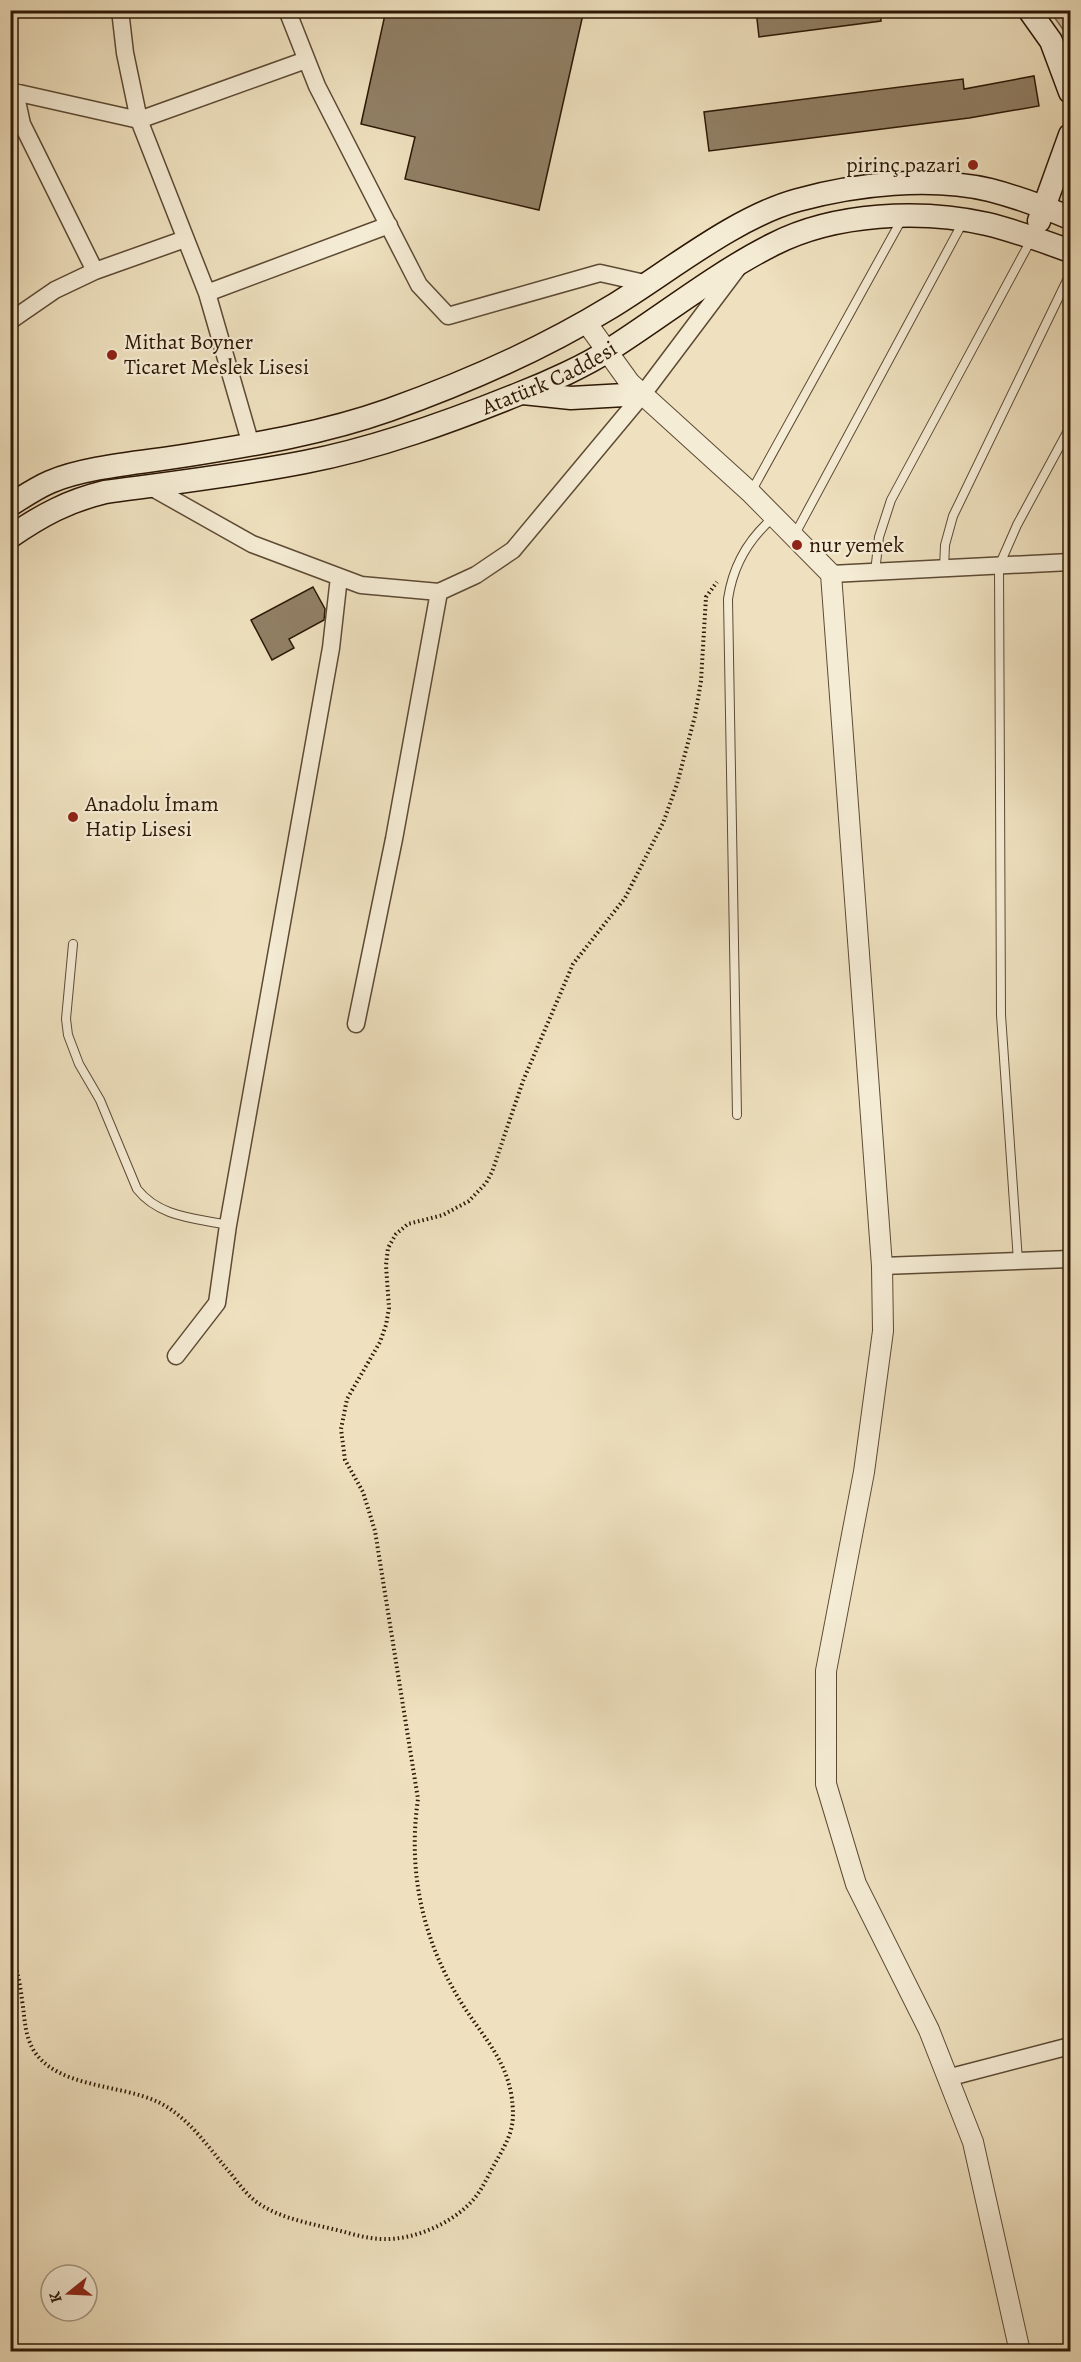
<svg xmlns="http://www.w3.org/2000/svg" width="1081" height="2362" font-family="Alegreya,serif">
<rect width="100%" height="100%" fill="#efe1bf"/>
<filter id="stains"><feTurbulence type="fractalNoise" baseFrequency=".00333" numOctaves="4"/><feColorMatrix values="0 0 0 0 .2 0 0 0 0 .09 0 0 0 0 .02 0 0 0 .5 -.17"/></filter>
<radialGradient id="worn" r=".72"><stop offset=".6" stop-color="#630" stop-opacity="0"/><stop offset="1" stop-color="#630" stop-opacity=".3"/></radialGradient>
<!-- green -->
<path fill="#cebf9f" stroke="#7d6b52" stroke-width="1.5" d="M1050,11H1070V42L1069,38Z"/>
<!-- building -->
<path fill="#918066" stroke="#2c1705" stroke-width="1.5" d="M386,10H584L539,210L405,179L415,137L361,124Z
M756,10H880L881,21L759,37Z
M1034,76L1039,106L969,118L709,151L704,112L963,79L964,89Z
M313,587L325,609L324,620L289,639L294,648L272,660L251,620Z"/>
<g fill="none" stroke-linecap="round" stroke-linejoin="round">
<!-- service casing -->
<g stroke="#5d4a34" stroke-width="10">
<path id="service" d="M751,492L903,217
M794,536L963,222
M944,569L945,545L953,516L1070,274
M875,572L879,537L891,500L1032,238
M73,944L66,1019L68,1035L79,1064L100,1100L137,1189C159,1217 194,1218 228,1225
M737,1115L728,599C733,565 748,539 774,517
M1018,1261L1001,1015L999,566L1017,525L1070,427"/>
</g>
<!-- minor casing -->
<g stroke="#5d4a34" stroke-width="19">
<path id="minor" d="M120,10L125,53L139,120L207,293L251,445
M287,10L317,86L419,285L448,316L600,273L649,284
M10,91L139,120L306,60
M15,92L22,124L95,271
M207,293L389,225
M10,321L55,290L95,271L185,239
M149,486L252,544L361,585L439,592L476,575L513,550L643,394L737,269
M831,574L1070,562
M356,1024L394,839L439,592
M882,1266L1070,1259
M176,1356L217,1303L228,1225L331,648L339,577
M947,2078L1070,2046"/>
</g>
<!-- tertiary casing -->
<g stroke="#5d4a34" stroke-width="22">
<path id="tertiary" d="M586,322L630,383L750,492L831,574L882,1266L883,1331L864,1472L826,1671V1784L856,1884L929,2030L973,2142L1020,2352"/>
</g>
<!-- secondary casing -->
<g stroke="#2c1705" stroke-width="25">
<g id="secondary">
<path d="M1029,10L1051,41L1070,92"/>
<path d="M1039,221L1070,135"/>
<path d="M523,393L571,398L643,394"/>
<path d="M10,505C23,497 36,488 50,482C87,466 148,462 189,455C257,444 324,433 389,410C465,383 542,349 611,307C667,273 735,217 798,200C856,184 931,176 990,190C1017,197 1044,207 1070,218"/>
<path id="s1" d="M10,537C42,515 68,501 105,492C172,483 239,475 305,462C378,448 452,421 521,393C547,383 587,365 609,350C664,315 716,273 774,244C835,213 921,209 987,224C1016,231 1043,241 1070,251"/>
</g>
</g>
<!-- path -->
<path stroke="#2c1705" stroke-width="4" stroke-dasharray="1.5 3" stroke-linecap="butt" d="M10,1949C16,1965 20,1982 22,2000C25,2018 24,2034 34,2051C58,2088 120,2084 158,2102C187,2116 206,2144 226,2168C235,2178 243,2191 254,2200C279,2220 317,2224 348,2233C360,2236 371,2239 384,2239C416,2240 458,2221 477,2195C483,2187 488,2176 493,2167C509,2138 517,2128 511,2093C505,2060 484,2037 466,2010C424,1946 407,1875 418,1799L375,1531L363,1492L345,1460L341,1429L347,1399L380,1342L386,1325L389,1308L386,1265L388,1248L396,1234L408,1224L443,1215L469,1201L486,1183L492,1172L523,1081L573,964L625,898L663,823L677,784L695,716L701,681L706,597L717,582"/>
<!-- service -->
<use href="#service" stroke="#f5ecd5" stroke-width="8"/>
<!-- minor -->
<use href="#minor" stroke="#f5ecd5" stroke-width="16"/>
<!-- tertiary -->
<use href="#tertiary" stroke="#f5ecd5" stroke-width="20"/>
<!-- secondary -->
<use href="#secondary" stroke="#f5ecd5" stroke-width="22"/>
</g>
<!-- markers -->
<g fill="#8f2418" stroke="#f5ecd5" stroke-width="2">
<circle cx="973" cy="165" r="6"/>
<circle cx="112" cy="355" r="6"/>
<circle cx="797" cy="545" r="6"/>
<circle cx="73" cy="817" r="6"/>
</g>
<g text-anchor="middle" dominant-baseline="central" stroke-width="4.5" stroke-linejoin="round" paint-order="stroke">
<!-- poi labels -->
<g font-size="22" fill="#2c1705" stroke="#f5ecd5" text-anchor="start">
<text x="961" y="165" text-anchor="end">pirinç pazari</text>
<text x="124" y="342">Mithat Boyner<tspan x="124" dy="25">Ticaret Meslek Lisesi</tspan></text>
<text x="809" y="545">nur yemek</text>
<text x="85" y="804">Anadolu İmam<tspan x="85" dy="25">Hatip Lisesi</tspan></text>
</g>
<!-- street labels -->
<g font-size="22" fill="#2c1705" stroke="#f5ecd5">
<text stroke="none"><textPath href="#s1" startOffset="567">Atatürk Caddesi</textPath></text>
</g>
</g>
<!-- margin -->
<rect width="1081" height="2362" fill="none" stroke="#efe1bf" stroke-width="36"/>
<rect x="12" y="12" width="1057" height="2338" fill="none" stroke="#2c1705" stroke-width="3"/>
<rect x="18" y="18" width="1045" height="2326" fill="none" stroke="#2c1705" stroke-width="1.5"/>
<!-- north arrow -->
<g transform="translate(69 2293) rotate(252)"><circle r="28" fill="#f5ecd5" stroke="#a59782" stroke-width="1.5"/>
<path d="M0-4.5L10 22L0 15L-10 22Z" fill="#8f2418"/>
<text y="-9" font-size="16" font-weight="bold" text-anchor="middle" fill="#2c1705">K</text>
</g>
<rect width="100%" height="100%" filter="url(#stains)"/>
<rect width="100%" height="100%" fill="url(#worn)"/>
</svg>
